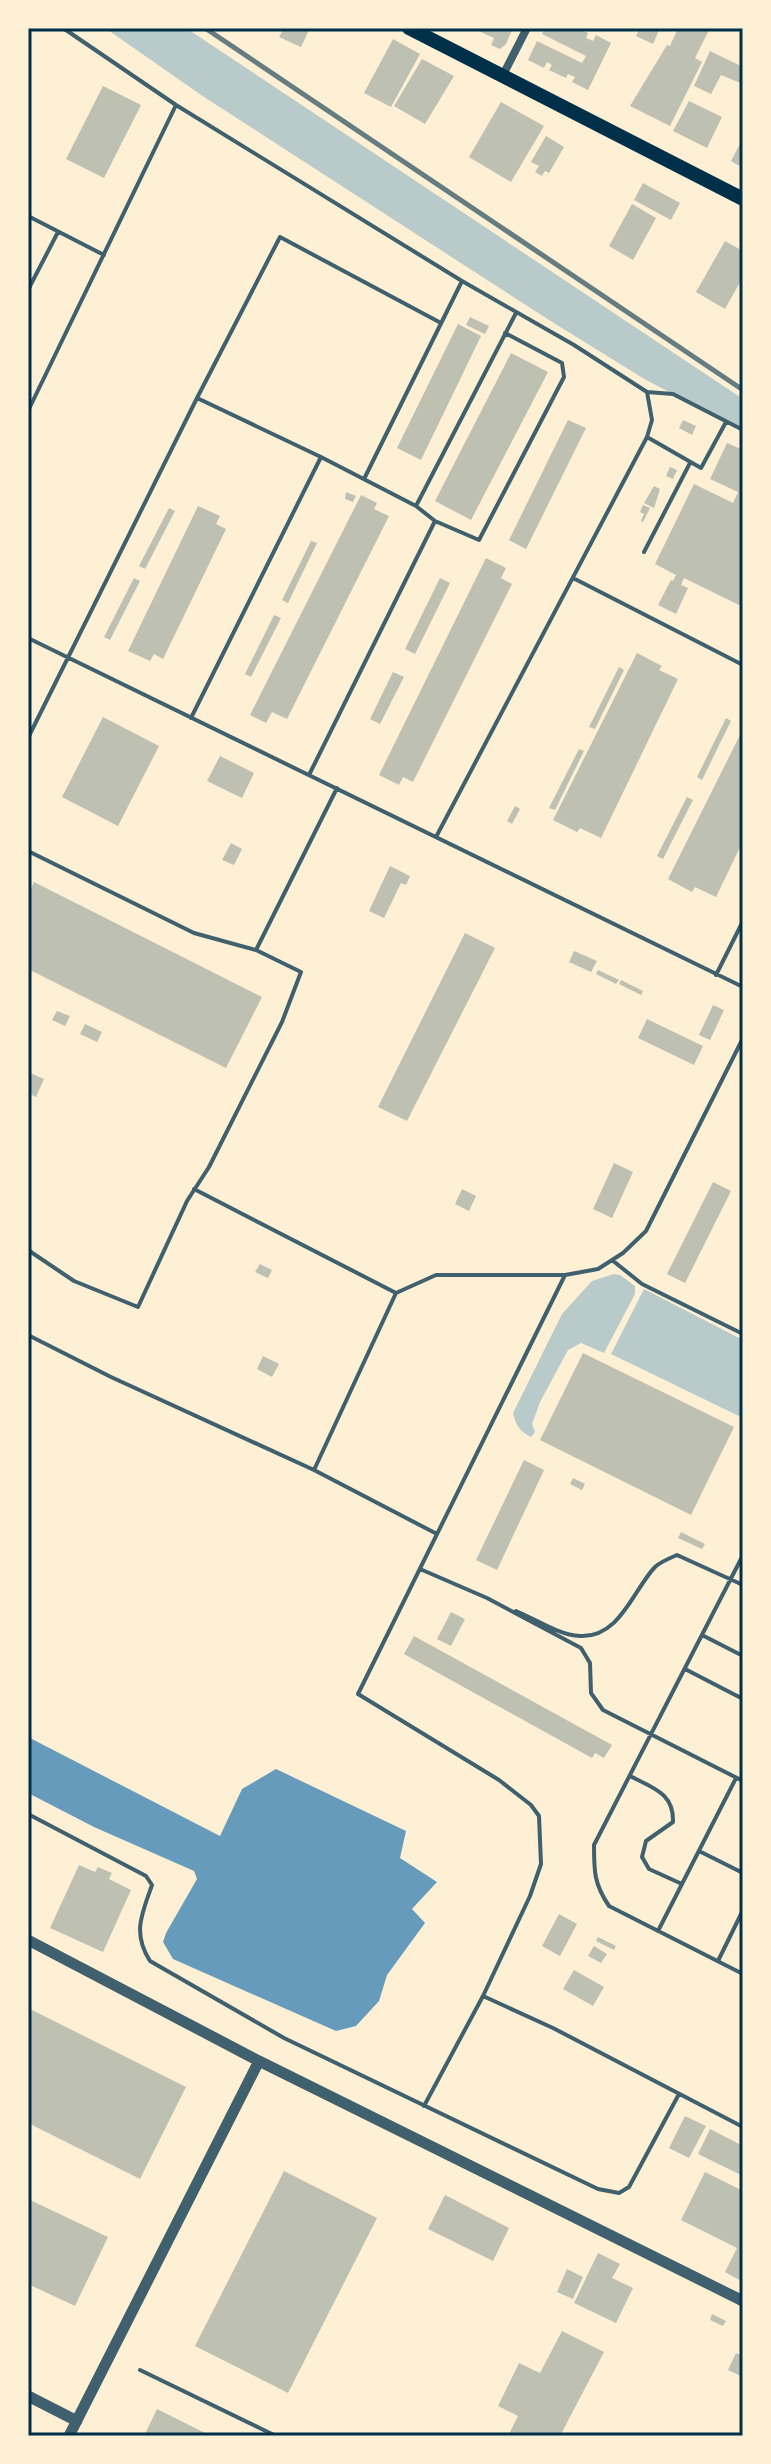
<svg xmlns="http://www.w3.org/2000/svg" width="771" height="2464" font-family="'PT Sans',sans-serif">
<rect width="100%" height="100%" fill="#fdf0d5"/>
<!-- green -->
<path fill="#b9caca" d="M105,28H186L743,399V430L646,380L549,320L204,97Z
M614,1274L620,1275L635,1286V1294L604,1353L581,1343L568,1350L540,1402L532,1424L535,1432L531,1437C519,1431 516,1425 513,1413L562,1314L592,1281Z
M644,1289L743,1340V1418L611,1354Z"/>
<!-- water -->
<path fill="#669bbc" d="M28,1737L220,1836L242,1789L276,1769L406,1831L400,1858L437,1882L412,1909L425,1923L387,1975L379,2001L356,2026L336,2031L173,1959L163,1942L166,1933L197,1879L194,1871L94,1827L28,1793Z"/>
<!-- building -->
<path fill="#bec0b2" d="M284,28H310L301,47L279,37Z
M472,28H513L506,44L500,49L491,45L494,38Z
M545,28L570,30L578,28L588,33L586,38L593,41L596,35L611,43L588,90L572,82L575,77L568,74L566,78L549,70L552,65L547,62L544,68L528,60L537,41L582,63L586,56L542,34Z
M640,28H660L653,44L636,36Z
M678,28H710L695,58L702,62L670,126L630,106L667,45L670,46Z
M393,39L420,54L391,107L364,93Z
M710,51L743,67V84L721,75L711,94L694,86Z
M422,59L454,76L425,124L394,106Z
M103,86L141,105L104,178L66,159Z
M689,101L722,117L707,148L673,131Z
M501,102L544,126L511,182L469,157Z
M546,136L564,147L549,173L545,171L542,176L535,172L539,166L531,162Z
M740,144L743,145V168L731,161Z
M643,183L680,203L671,220L634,200Z
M632,204L656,218L633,260L609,246Z
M725,241L743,251V277L725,309L696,292Z
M470,317L489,326L485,334L466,325Z
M458,324L481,336L421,460L397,448Z
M511,353L548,372L471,520L435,501Z
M568,420L586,428L526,549L509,540Z
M683,420L696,426L692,435L679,428Z
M727,443L743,450V607L684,578L681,585L688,588L676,614L658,605L671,580L673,581L676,575L655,564L694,484L733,503L738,492L710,479Z
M670,467L677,470L673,479L666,476Z
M654,486L660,489L654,508L644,503Z
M346,492L356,496L353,502L345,499Z
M361,495L377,503L374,509L389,516L287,719L272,712L266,723L250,715Z
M643,505L650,508L643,522L641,521L644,514L640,512Z
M198,506L220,516L216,524L226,529L163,659L154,654L150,661L128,651Z
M169,508L175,511L145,569L139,566Z
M311,541L317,543L288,603L282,600Z
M486,558L506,568L501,578L512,584L413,782L403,777L399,785L379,775Z
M134,578L140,581L110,640L104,637Z
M440,578L450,583L415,654L405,649Z
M274,615L281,618L251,677L245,674Z
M637,653L662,666L659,670L678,679L601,838L580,828L577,832L553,820Z
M619,667L624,670L595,729L589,727Z
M393,672L404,677L380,724L370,719Z
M103,717L159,746L118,826L62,797Z
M726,718L731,721L702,780L697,777Z
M743,729V841L716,897L695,887L692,892L668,879Z
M579,749L584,751L555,810L549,808Z
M220,756L254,773L242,798L207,781Z
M687,797L693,800L663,859L657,856Z
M515,806L520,809L512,824L507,821Z
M231,843L242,849L234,865L222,860Z
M390,866L410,876L406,885L401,883L384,918L369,911Z
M34,882L262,997L226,1068L28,969V894Z
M465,933L495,948L407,1121L378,1107Z
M574,951L597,961L591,972L569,962Z
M598,970L619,980L616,984L596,974Z
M621,980L643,991L641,995L619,984Z
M713,1005L724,1010L710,1040L699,1035Z
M57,1011L70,1016L65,1026L52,1020Z
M647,1019L703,1046L694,1065L638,1038Z
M85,1024L102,1032L97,1042L80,1034Z
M28,1072L44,1079L36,1097L28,1093Z
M614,1163L633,1172L612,1218L593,1209Z
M713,1182L731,1191L685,1283L667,1274Z
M462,1189L476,1196L469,1211L455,1204Z
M260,1264L272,1270L268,1278L255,1272Z
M583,1353L734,1427L691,1515L540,1440Z
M263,1356L279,1364L272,1377L257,1369Z
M524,1460L544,1470L497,1570L476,1560Z
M573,1478L585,1484L582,1490L570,1484Z
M681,1532L705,1544L702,1549L678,1538Z
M451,1612L465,1619L451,1646L437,1639Z
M414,1636L612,1745L604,1758L595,1753L592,1758L404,1654Z
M79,1865L95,1872L98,1867L112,1873L109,1879L131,1890L103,1952L50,1928Z
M559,1914L577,1924L560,1956L542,1946Z
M598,1937L616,1946L614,1950L596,1941Z
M594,1946L607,1954L601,1963L588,1956Z
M574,1970L604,1987L593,2006L563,1989Z
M28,2008L186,2087L140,2179L28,2123Z
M685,2116L706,2126L689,2158L669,2148Z
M710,2129L743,2146V2176L698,2154Z
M284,2171L377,2218L288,2393L195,2346Z
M705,2172L743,2191V2282L725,2272L737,2248L681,2220Z
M445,2195L509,2228L493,2261L428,2229Z
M28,2199L108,2237L75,2306L28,2284Z
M598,2253L620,2264L612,2278L633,2288L616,2323L574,2303Z
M567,2269L583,2277L573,2299L557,2292Z
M712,2314L726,2321L723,2326L710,2320Z
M562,2331L604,2352L560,2436H508L518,2416L498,2406L519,2363L540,2373Z
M736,2353L743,2356V2377L728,2370Z
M157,2409L211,2436H144Z"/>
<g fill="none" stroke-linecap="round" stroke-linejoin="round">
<!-- service -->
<path stroke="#3f606c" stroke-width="4" d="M63,28L176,105L462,281L574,345L647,392L652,420L647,437L436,837
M28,216L104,255
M28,290L58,232
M647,392L673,394L743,430
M197,398L280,237L441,323
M28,411L176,105
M647,437L701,468L726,422
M364,479L462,281
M416,506L516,313
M644,552L690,463
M573,578L743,665
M28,638L743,987
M191,718L321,457
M28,738L197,398L321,457L416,506L435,521L479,540L564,377L562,363L505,333
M309,775L435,521
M28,851L194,933L256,950L301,972L282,1022L209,1167L187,1201L138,1307L74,1281L28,1250
M256,950L337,788
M716,975L743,921
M194,1189L396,1293
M612,1260L642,1284L743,1334
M28,1335L111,1377L314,1470L437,1534
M314,1470L396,1293L436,1275H565L598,1269L623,1253L646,1231L743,1038
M743,1555L594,1845C594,1871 594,1884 609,1906L743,1974
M420,1569L487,1598L581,1648L590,1663L591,1693L603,1710L743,1781
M516,1611C535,1619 559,1635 580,1636C620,1638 633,1590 655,1567C660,1562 670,1558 677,1555L743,1585
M702,1635L743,1656
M685,1669L743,1699
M630,1776C653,1788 674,1793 673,1822L646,1841L642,1857L649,1869L682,1884
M28,1814L146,1876L152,1885C142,1914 132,1933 150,1961L284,2038L598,2189L619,2193L629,2187L679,2094
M699,1851L743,1873
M658,1931L736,1778
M718,1961L743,1910
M483,1996L553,2028L743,2127
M424,2106L483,1996L530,1896L541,1864L539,1816L531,1805L499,1780L358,1694L565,1275
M140,2370L276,2436"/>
<!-- minor -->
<path stroke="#3f606c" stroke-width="8" d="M502,77L527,28"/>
<!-- tertiary -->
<path stroke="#3f606c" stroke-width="11" d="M28,1940L259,2061L743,2301
M28,2396L77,2421
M69,2436L259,2061"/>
<!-- primary -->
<path stroke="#003049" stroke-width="14" d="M409,28L743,199"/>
<!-- rail -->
<path stroke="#657d81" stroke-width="5" d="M205,28L743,390"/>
</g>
<!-- border -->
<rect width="771" height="2464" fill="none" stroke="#fdf0d5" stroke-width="60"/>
<rect x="30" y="30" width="711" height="2404" fill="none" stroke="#003049" stroke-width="3"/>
</svg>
